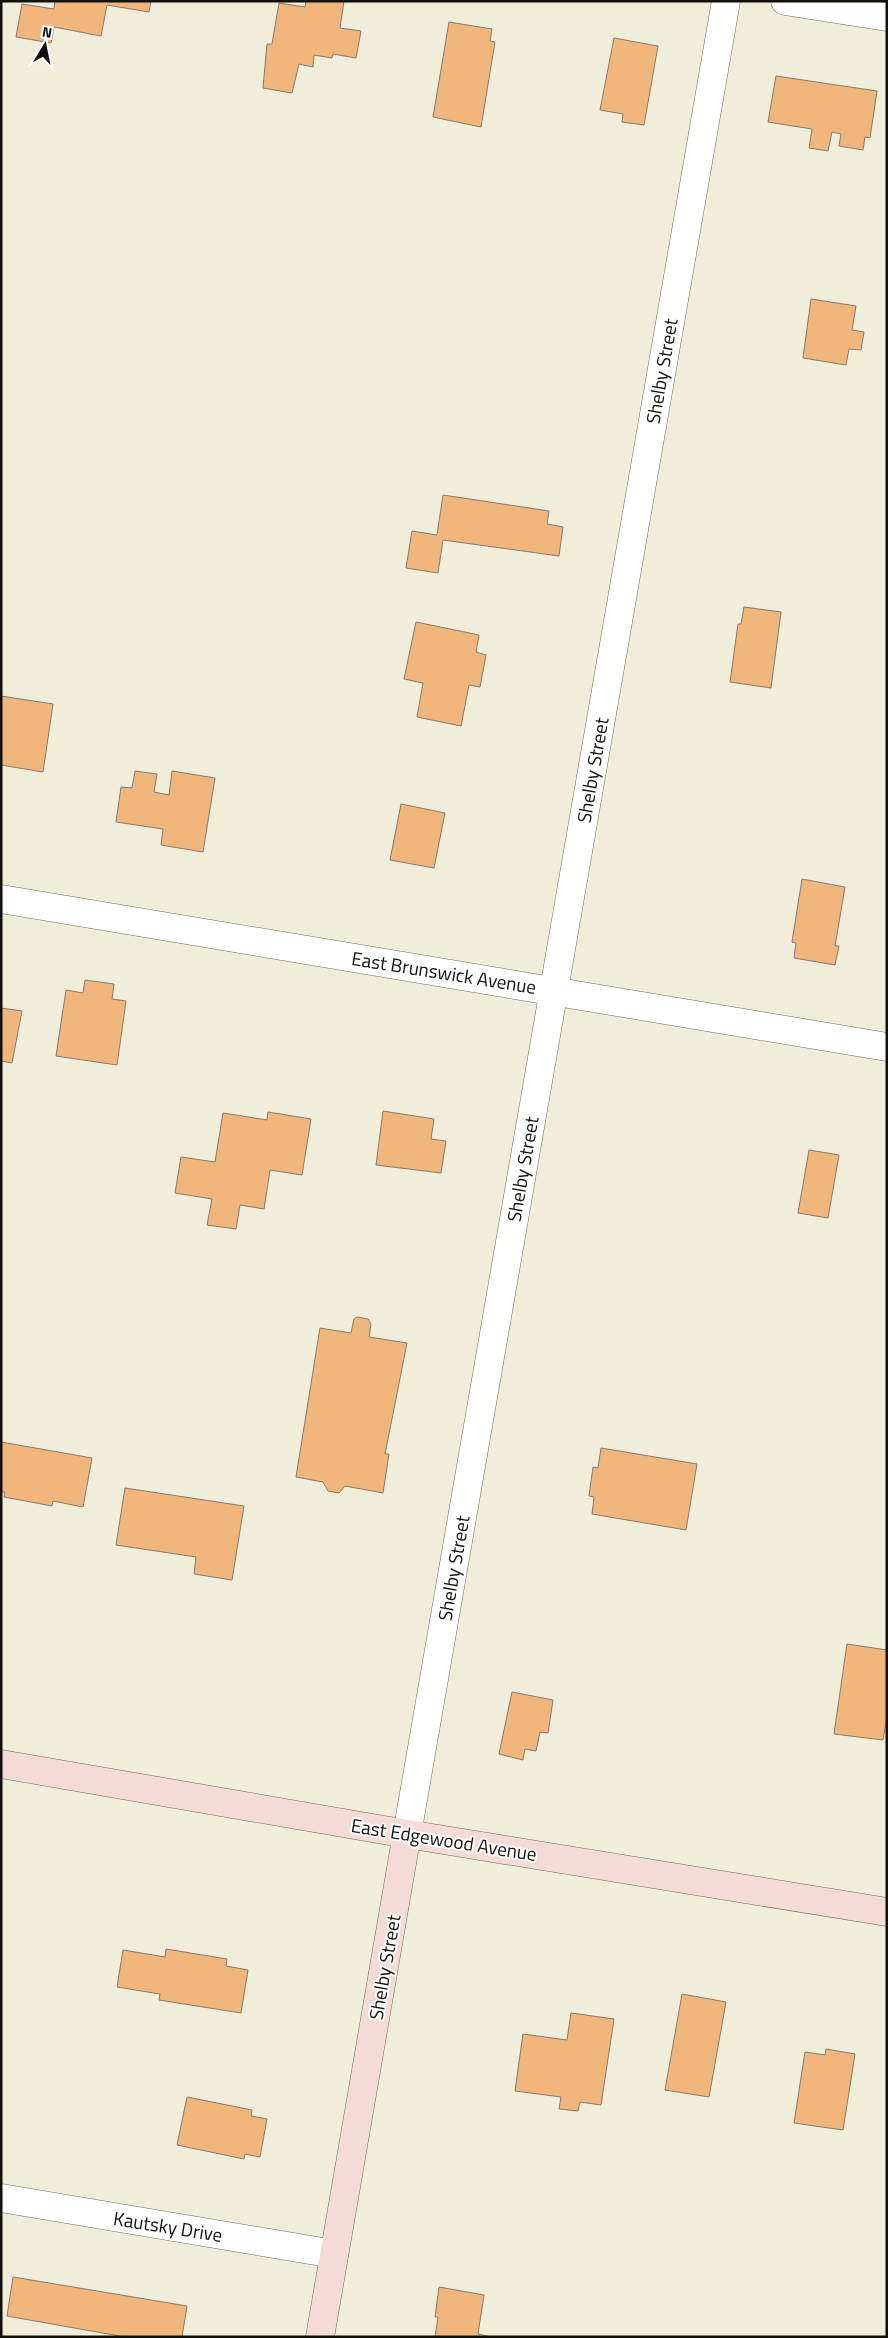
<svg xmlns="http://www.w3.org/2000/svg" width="888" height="2338" font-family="'Titillium Web',sans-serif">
<rect width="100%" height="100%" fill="#f0edda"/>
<!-- building -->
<path fill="#f0b67b" stroke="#877a6d" d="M55,1H151L149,12L107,5L101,36L54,27L51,43L16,37L22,4L54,9Z
M306,1H344L340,28L361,31L356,58L333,54L332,58L314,55L313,67L299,64L292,93L263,88L267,44H272L279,3L305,7Z
M449,22L492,29L490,41L495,42L481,127L433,117Z
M614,38L658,46L644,125L622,122L623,114L600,110Z
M776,76L877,91L870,138L865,137L863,150L839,146L841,134L832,132L828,151L809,148L812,129L768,122Z
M811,299L856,306L852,330L864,332L861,350L849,349L846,365L803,358Z
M443,495L549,511L547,524L563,527L559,556L443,540L438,573L406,568L412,531L437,535Z
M744,607L781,612L771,688L730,682L738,624H741Z
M416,622L479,635L476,652L486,655L480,687L469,685L461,726L417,717L423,683L404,679Z
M1,696L53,704L43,772L1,765Z
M135,771L157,774L154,792L169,795L172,771L215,778L203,852L161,845L163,829L116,822L121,787L132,788Z
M401,804L445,813L434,868L390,860Z
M802,879L845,887L835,946H839L835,965L794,958L796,943L792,942Z
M85,980L114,984L112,999L126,1001L117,1065L56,1056L66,990L83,993Z
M1,1008L22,1011L12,1063L1,1061Z
M383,1111L434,1119L431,1139L446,1141L441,1173L376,1165Z
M268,1112L311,1119L302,1175L270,1170L264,1209L240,1205L236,1229L207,1225L212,1199L175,1193L181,1157L215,1162L223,1113L267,1120Z
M809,1150L839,1155L828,1218L798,1213Z
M357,1317L368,1319L371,1324L369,1337L407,1343L385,1454H389L383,1493L345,1486L339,1493L328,1491L323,1482L296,1477L320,1328L351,1333L354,1319Z
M1,1442L92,1458L83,1507L53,1501L52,1506L4,1497L5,1492H1Z
M601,1448L697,1464L686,1530L592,1514L594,1497L589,1496L593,1467L598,1468Z
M125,1488L244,1506L232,1580L194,1574L196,1557L116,1545Z
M847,1644L887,1650V1716L883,1740L834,1734Z
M512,1692L553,1700L548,1733L540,1732L536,1751L525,1749L523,1760L499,1754Z
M166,1949L227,1959L226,1966L248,1970L241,2013L159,2000L160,1994L117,1987L123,1950L165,1957Z
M682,1994L726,2002L709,2097L665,2090Z
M571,2013L614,2019L601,2105L580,2102L578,2111L559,2109L561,2097L515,2091L523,2034L567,2040Z
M826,2049L855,2054L843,2130L794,2123L805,2052L825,2055Z
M187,2097L252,2110L251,2116L267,2119L260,2157L245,2154L244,2159L177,2145Z
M13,2277L187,2306L182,2337H125L7,2316Z
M439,2287L484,2295L478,2334L491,2337H435L438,2317H435Z"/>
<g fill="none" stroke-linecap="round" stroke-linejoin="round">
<!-- street casing -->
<g stroke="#6d6a5a" stroke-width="29">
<path id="street" d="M785,1L887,17
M1,899L887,1047
M407,1834L726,1
M1,2198L334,2254"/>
</g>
<!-- secondary casing -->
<g stroke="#6d6a5a" stroke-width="29">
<path id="secondary" d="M1,1764L407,1834L887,1912
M320,2337L407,1834"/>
</g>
<!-- street -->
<use href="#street" stroke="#fff" stroke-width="28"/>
<!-- secondary -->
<use href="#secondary" stroke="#f5dbd5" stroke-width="28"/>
</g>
<g text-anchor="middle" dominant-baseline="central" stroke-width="4" stroke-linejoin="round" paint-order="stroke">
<!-- street labels -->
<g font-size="19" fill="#11100a" stroke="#fff">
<text transform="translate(661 371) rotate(-80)">Shelby Street</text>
<text transform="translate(592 770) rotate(-80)">Shelby Street</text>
<text transform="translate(444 972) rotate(9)">East Brunswick Avenue</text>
<text transform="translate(522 1169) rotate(-80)">Shelby Street</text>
<text transform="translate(453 1568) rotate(-80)">Shelby Street</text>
<text transform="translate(444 1839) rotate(9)">East Edgewood Avenue</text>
<text transform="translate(384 1967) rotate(-80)">Shelby Street</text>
<text transform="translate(168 2226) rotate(9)">Kautsky Drive</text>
</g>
</g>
<!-- border -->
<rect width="888" height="2338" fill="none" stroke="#11100a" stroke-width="5"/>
<!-- north arrow -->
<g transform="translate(45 45) rotate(10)" stroke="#ffffff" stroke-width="4" paint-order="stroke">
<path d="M0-4L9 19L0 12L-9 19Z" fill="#11100a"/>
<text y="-8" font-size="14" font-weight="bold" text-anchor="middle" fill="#11100a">N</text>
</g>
</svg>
